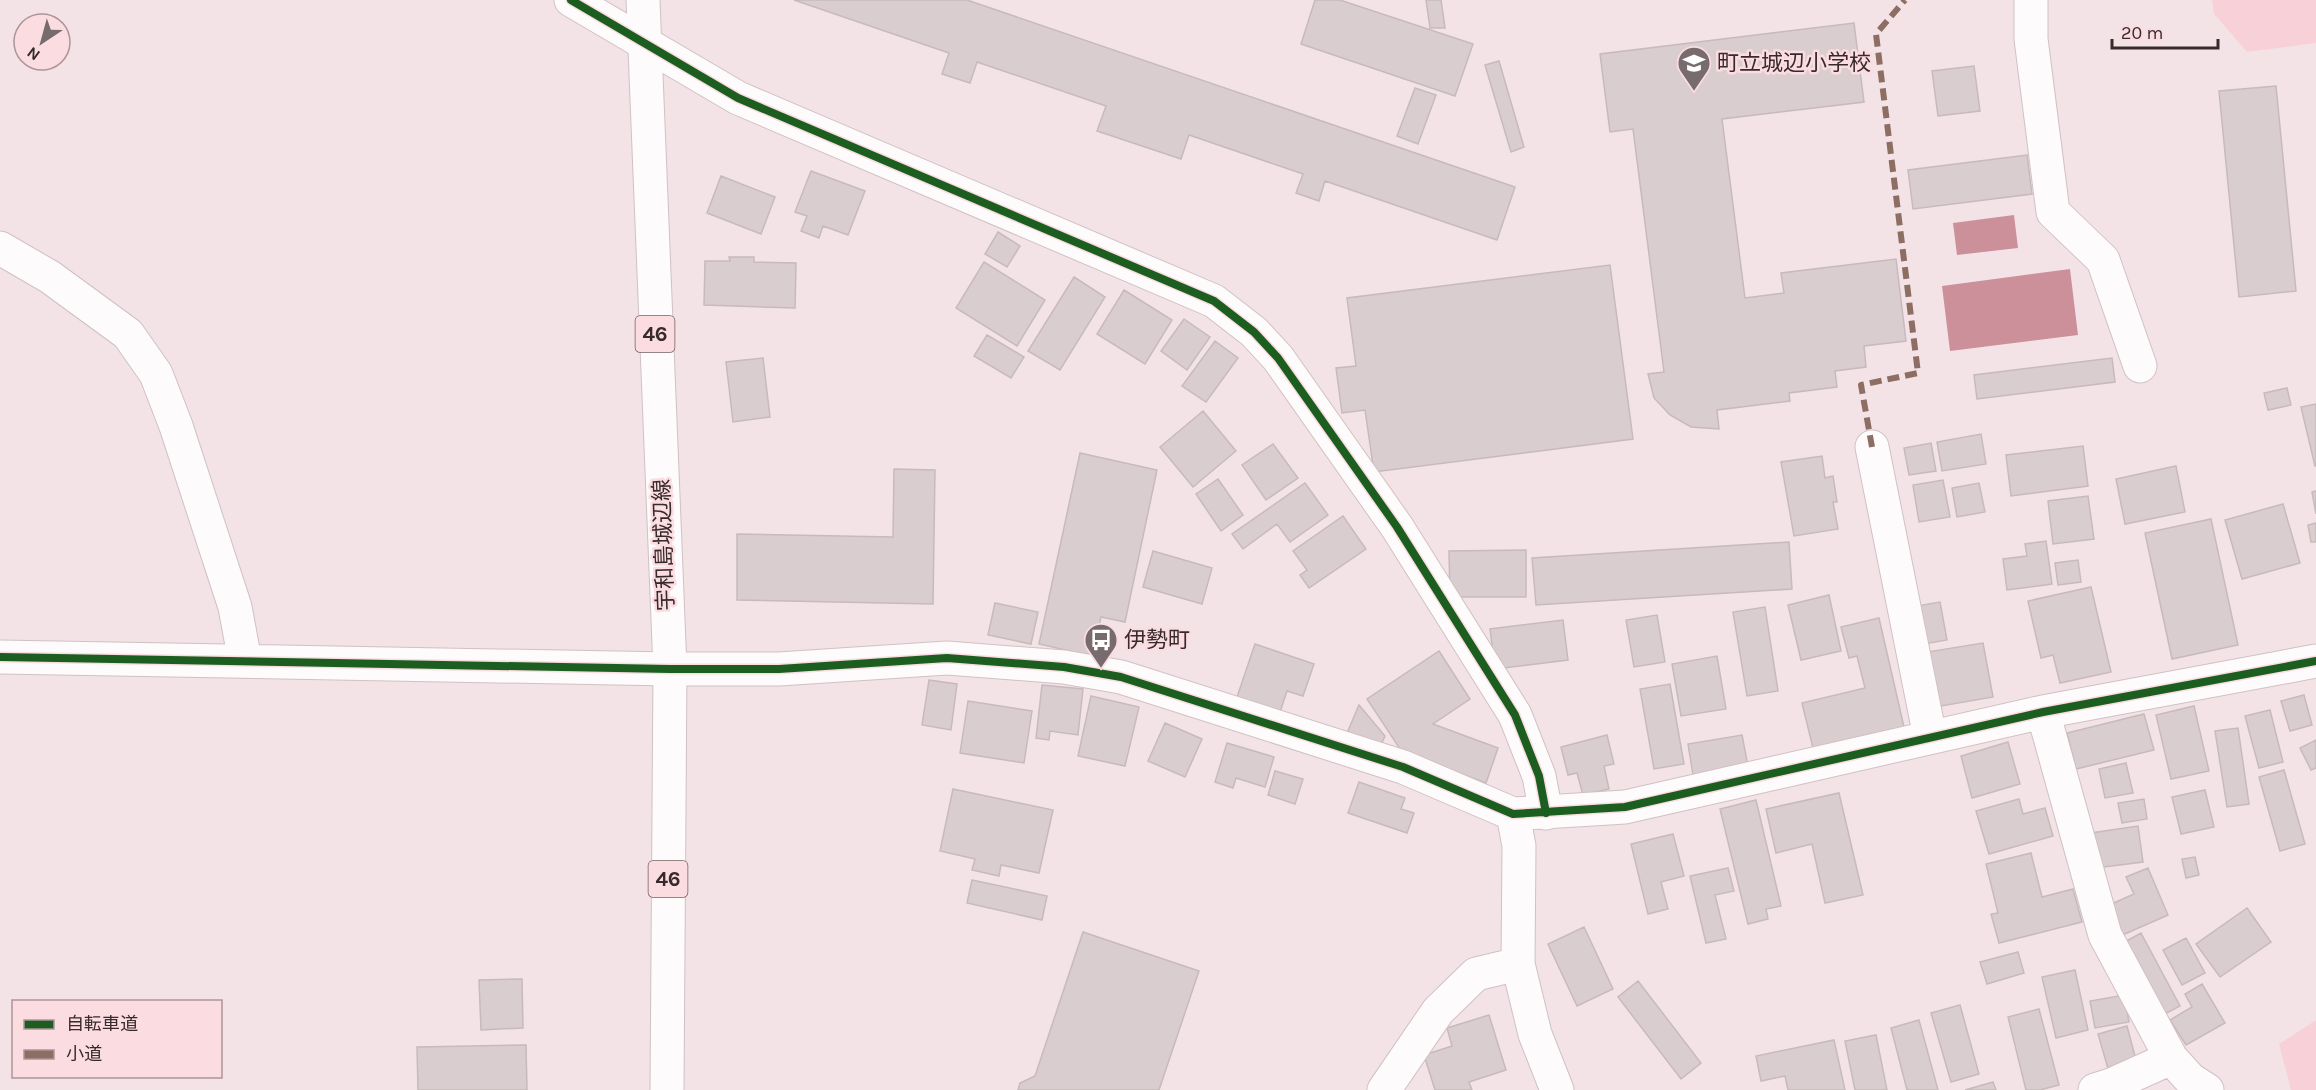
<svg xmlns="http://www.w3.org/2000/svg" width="2316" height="1090" font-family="Karla,'Noto Sans JP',sans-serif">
<rect width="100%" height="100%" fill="#f4e3e6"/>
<!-- green -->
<path fill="#f8d1d8" d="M2212,0H2316V43L2247,52L2214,14Z
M2316,1020V1090H2291L2279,1044Z"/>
<!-- water -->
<path fill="#cc909b" d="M2014,215L2018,248L1957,255L1953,223Z
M2070,269L2078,335L1950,351L1942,286Z"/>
<!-- building -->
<path fill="#dacdcf" stroke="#c7babc" stroke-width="1.5" d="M794,0H967L1515,187L1497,240L1325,181L1319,201L1296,193L1303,174L1189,135L1181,159L1097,131L1106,106L977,62L970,83L942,74L949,53Z
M1315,0H1340L1473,44L1455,96L1301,44Z
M1426,0H1441L1445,28H1430Z
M1854,23L1864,102L1722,119L1745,298L1784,293L1781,273L1896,259L1906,341L1864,346L1866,367L1835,371L1837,387L1789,393L1790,401L1717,410L1719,429L1691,427L1670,415L1654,398L1648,374L1664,372L1633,129L1610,132L1600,54Z
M1499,61L1524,147L1511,152L1485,65Z
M1974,66L1980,111L1938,116L1932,71Z
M2276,86L2296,291L2239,297L2219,91Z
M1415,88L1436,95L1418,144L1397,136Z
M2027,155L2032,194L1913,209L1908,170Z
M811,171L865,191L848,235L823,226L819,238L801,231L807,216L795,212Z
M721,176L775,197L761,234L707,213Z
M998,232L1020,246L1007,267L985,254Z
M729,257H754V262L796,263L795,308L704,305L705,261H730Z
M984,262L1045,300L1017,346L956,308Z
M1610,265L1633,439L1374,472L1365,410L1342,413L1336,368L1356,366L1347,298Z
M1074,277L1105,297L1060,370L1028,351Z
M1124,290L1172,320L1145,364L1097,334Z
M1184,319L1210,337L1187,370L1161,351Z
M987,335L1024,357L1011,378L974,356Z
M1215,341L1238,358L1206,402L1182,386Z
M763,358L770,417L733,422L726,362Z
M2112,358L2115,382L1977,399L1974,375Z
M2287,388L2291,405L2268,410L2264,393Z
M2316,404V466H2315L2301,407Z
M1203,411L1236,451L1193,487L1160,447Z
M1981,434L1986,464L1942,471L1937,442Z
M1931,443L1936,471L1909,475L1904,448Z
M1273,444L1298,478L1266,500L1242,465Z
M2083,446L2088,486L2011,496L2006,455Z
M1080,453L1157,470L1125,622L1101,617L1092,656L1039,644Z
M1822,456L1825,478L1833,476L1837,502H1833L1838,529L1794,536L1781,462Z
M2176,466L2185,512L2125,524L2116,479Z
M894,469L935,470L933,604L737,600V534L893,537Z
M1218,479L1243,515L1221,531L1196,494Z
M1943,480L1950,517L1919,522L1913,485Z
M1305,483L1328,515L1290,542L1277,524L1243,549L1232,534Z
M1979,483L1985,512L1957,517L1952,488Z
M2316,491V514L2312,492Z
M2088,496L2094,539L2053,544L2048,501Z
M2283,504L2300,563L2242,579L2225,520Z
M1343,516L1366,549L1309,588L1300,575L1307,570L1293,551Z
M2211,519L2238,645L2172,659L2145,533Z
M2316,523V542H2311L2308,525Z
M2046,541L2052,584L2007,590L2003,559L2027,556L2025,544Z
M1789,542L1792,589L1536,605L1532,558Z
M1526,550V597H1450L1449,551Z
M1153,551L1212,568L1202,604L1143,587Z
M2078,560L2081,582L2058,585L2055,563Z
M2091,587L2111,672L2060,683L2053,655L2041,658L2028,601Z
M1829,595L1841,651L1801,660L1788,605Z
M1940,602L1947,640L1918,645L1911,607Z
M995,603L1038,612L1031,644L988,635Z
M1765,607L1778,691L1747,696L1733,612Z
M1657,615L1665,662L1634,667L1626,620Z
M1879,618L1904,727L1813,748L1802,703L1865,688L1857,656L1849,658L1841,627Z
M1563,620L1568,660L1495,669L1490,629Z
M1983,643L1993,697L1930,708L1921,653Z
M1255,644L1314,664L1303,696L1287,691L1280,712L1237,697Z
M1439,651L1470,699L1433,724L1498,748L1486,783L1402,752L1367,699Z
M1717,656L1726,709L1681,716L1672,664Z
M929,680L957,684L951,730L922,725Z
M1670,684L1684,764L1654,769L1640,689Z
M1042,685L1083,689L1078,735L1050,731L1049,740L1036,738Z
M2304,695L2312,725L2290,731L2281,701Z
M1091,696L1139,707L1125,766L1078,756Z
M968,701L1032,711L1024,763L960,753Z
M1359,705L1385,736L1380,747L1347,733Z
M2194,706L2209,771L2171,779L2156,715Z
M2270,710L2283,762L2259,768L2245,716Z
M2144,714L2154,750L2076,769L2067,733Z
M1165,723L1202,739L1185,777L1148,761Z
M2238,728L2249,804L2227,807L2215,731Z
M1607,735L1614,764L1604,766L1609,789L1583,795L1577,773L1568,775L1561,747Z
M1742,735L1748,766L1693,775L1688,744Z
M2316,740V768L2311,770L2300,748Z
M2008,742L2020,784L1972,798L1961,756Z
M1227,743L1274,757L1265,787L1236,778L1233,788L1215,782Z
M2126,763L2133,793L2105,798L2099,769Z
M2284,770L2305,844L2280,851L2259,777Z
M1275,771L1303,779L1295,804L1268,795Z
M1359,782L1405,798L1401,809L1414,813L1407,833L1348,813Z
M953,789L1053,810L1039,873L1001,865L999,876L972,870L975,859L940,851Z
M2205,790L2214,827L2181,834L2172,797Z
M1839,793L1863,895L1825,903L1812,844L1776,853L1766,809Z
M2019,799L2023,814L2045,808L2053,836L1989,854L1976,811Z
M2144,799L2147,819L2122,823L2118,803Z
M1756,800L1781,906L1766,909L1768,919L1748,924L1720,809Z
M2138,826L2143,862L2096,868L2091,833Z
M1673,834L1684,876L1661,882L1668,909L1648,914L1631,844Z
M2031,853L2042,897L2073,889L2082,922L1999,943L1991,914L1998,913L1986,864Z
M2195,857L2199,875L2186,878L2182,859Z
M1728,868L1734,891L1715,895L1726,939L1706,943L1690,876Z
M2148,868L2168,915L2118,937L2105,907L2134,894L2126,877Z
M972,880L1047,896L1042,920L967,903Z
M2247,908L2271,942L2220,977L2196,944Z
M1584,927L1613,989L1577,1006L1548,944Z
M1083,932L1199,971L1159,1090H1018L1020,1083L1035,1076Z
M2141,933L2180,1006L2159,1017L2119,945Z
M2186,938L2205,973L2182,985L2163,950Z
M2018,952L2024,973L1987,984L1980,962Z
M2075,970L2088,1030L2056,1038L2042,977Z
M522,979L523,1028L481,1030L479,980Z
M1638,981L1701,1063L1681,1079L1618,997Z
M2202,984L2225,1023L2186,1045L2170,1020L2192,1007L2185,994Z
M2124,995L2129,1022L2095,1028L2090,1001Z
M1960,1005L1979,1074L1951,1082L1931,1013Z
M2039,1009L2059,1085L2040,1090H2026L2008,1017Z
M1489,1015L1506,1070L1469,1082L1472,1090H1435L1424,1055L1452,1046L1447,1028Z
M1919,1020L1938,1090H1907L1891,1028Z
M2127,1026L2137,1064L2109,1072L2098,1034Z
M1876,1035L1887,1090H1855L1845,1041Z
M1834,1040L1845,1090H1788L1785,1076L1761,1081L1756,1056Z
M526,1045L527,1090H418L417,1047Z
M1993,1082L1996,1090H1965Z"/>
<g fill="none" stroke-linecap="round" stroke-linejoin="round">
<!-- minor casing -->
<g stroke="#cfc1c4" stroke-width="35">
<path id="minor" d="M571,0L738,98L1214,301L1254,332L1278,358L1397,527L1515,715L1539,776L1546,813
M2031,0V39L2053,212L2103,260L2140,366
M0,248L50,277L128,334L156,374L176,426L235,607L245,661
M1872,447L1930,737
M0,657L670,669H779L947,658L1064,667L1121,677L1403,767L1513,814L1625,807L2043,712L2316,661
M2043,712L2105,935L2171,1058L2190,1079L2207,1090
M1513,814L1519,846L1518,964L1535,1034L1557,1090
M1384,1090L1438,1011L1476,974L1518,964
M2095,1090L2111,1085L2171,1058"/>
</g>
<!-- major casing -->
<g stroke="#cfc1c4" stroke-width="35">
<path id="major" d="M643,0L670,669L667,1090"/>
</g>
<!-- minor -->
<use href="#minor" stroke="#fdfbfb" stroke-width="33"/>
<!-- major -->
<use href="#major" stroke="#fdfbfb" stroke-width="33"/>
<!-- quiet -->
<path stroke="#8d6e63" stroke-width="6" stroke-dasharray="12 6" stroke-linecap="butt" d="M1872,447L1861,385L1918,373L1876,34L1905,0"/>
<!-- cycleway casing -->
<g stroke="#fbdce1" stroke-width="11">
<path id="cycleway" d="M571,0L738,98L1214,301L1254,332L1278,358L1397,527L1515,715L1539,776L1546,813
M0,657L670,669H779L947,658L1064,667L1121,677L1403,767L1513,814L1625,807L2043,712L2316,661"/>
</g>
<!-- cycleway -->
<use href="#cycleway" stroke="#1b5e20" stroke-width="8"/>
</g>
<!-- icons -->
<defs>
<g id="school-pin" transform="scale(1.725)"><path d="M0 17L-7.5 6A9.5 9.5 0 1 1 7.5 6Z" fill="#786b6d" stroke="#fbdce1"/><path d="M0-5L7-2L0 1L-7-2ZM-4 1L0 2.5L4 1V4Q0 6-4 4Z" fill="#fff"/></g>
<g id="bus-pin" transform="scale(1.725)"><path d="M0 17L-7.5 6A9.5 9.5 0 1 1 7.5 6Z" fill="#786b6d" stroke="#fbdce1"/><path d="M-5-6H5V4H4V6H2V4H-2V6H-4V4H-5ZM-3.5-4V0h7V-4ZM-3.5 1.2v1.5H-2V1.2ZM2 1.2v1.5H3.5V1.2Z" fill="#fff"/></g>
</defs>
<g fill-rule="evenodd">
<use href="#school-pin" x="1694" y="63"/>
<use href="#bus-pin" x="1101" y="640"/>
</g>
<g text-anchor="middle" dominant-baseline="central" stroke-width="5" stroke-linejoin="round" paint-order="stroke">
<!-- shield labels -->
<g fill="#fbdce1" stroke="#715f62" stroke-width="1.5">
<rect x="635.5" y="316" width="39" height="36" rx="4.5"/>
<rect x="648.5" y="861" width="39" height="36" rx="4.5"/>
</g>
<g font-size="21" font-weight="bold" fill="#362a2c">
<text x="655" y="334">46</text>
<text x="668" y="879">46</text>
</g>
<!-- poi labels -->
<g font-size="22" fill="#362a2c" stroke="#fbdce1" text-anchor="start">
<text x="1717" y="63">町立城辺小学校</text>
<text x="1124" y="640">伊勢町</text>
</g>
<!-- street labels -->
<g font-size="22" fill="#362a2c" stroke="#fbdce1">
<text transform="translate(664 545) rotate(-92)">宇和島城辺線</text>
</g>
</g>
<!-- legend -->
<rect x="12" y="1000" width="210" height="78" fill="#fbdce1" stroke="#ac9599" stroke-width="1.5"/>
<rect x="24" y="1020" width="30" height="9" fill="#1b5e20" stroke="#ac9599" stroke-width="1.5"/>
<text x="66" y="1030" font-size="18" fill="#362a2c">自転車道</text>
<rect x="24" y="1050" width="30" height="9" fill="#8d6e63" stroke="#ac9599" stroke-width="1.5"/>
<text x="66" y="1060" font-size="18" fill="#362a2c">小道</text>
<!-- north arrow -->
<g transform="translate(42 42) rotate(216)"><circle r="28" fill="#fbdce1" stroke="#ac9599" stroke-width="1.5"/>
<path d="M0-4.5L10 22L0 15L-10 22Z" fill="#786b6d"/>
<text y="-9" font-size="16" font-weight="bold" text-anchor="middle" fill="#362a2c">N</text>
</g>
<!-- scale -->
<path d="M2112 39v9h106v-9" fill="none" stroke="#362a2c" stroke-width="3"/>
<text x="2121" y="39" font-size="18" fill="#362a2c" stroke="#fbdce1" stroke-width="4.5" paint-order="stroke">20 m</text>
</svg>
